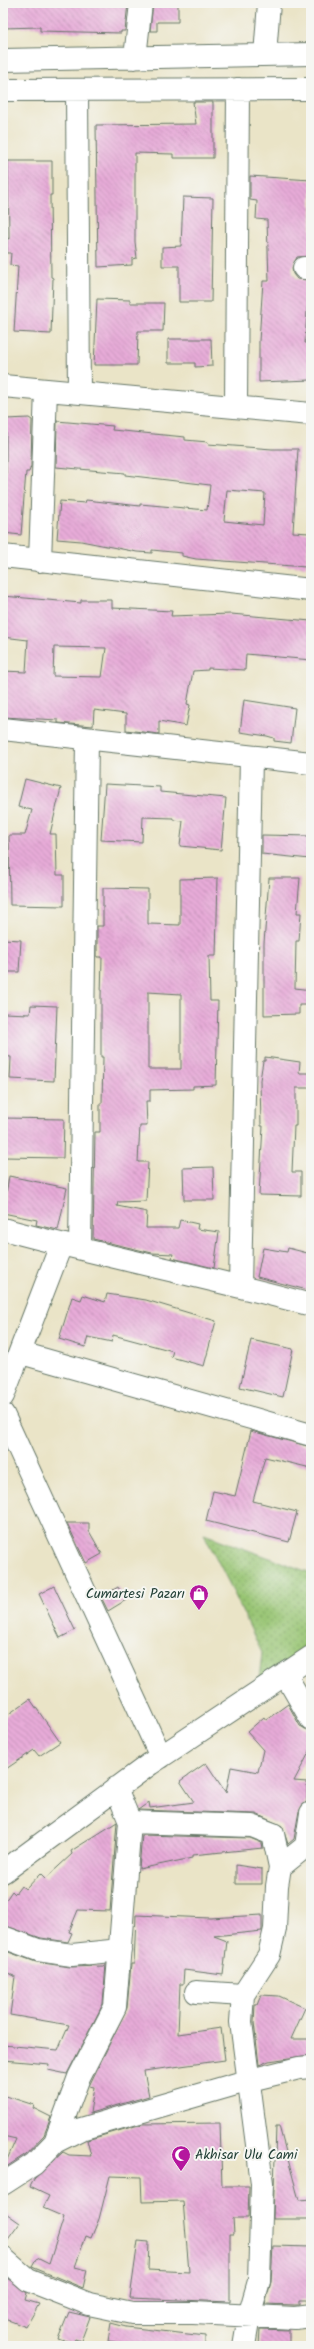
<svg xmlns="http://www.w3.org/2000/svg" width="314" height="2349" font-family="Kalam,sans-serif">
<defs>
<pattern id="park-dots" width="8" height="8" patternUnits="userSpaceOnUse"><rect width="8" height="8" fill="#98c573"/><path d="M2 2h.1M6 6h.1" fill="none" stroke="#7ba15f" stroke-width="1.8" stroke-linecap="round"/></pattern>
<pattern id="building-back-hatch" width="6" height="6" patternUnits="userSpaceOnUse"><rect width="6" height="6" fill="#e7abd8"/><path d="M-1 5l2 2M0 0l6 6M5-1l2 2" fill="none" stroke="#bb8cb0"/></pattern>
</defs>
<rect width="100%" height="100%" fill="#f6f6f2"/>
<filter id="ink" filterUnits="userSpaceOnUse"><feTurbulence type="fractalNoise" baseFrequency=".025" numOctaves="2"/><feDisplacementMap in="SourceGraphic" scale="8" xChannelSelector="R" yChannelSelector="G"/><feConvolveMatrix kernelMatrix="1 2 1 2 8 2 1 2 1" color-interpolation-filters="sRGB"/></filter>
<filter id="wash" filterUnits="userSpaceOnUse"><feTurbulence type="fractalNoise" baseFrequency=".012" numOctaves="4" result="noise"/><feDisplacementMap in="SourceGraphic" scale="16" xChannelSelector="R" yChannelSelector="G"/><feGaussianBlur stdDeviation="0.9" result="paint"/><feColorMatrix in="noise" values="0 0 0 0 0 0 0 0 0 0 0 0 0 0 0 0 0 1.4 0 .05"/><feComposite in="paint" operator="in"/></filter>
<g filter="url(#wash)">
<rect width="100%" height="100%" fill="#eae4c7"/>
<!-- park -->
<path fill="url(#park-dots)" stroke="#5c8154" d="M204,1534L311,1573V1653L259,1679L262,1653L232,1589Z"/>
<g id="blocks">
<!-- building -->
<path fill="url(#building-back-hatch)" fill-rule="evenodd" d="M3,3H128L125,31H121V33L40,31V27L3,28Z
M153,3H178V22H157V31H150Z
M193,102H213V158H173V154L135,153V242L137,258L132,259V265L98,267L96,125L196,124Z
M8,161H52V195H50L51,277L53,278L51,334L14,332L18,266L10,265L11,253H7V238L9,239Z
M250,176L311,180V256L297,257L292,268L293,274L297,279L309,280L305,343H311V380L259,382V341L263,281H269L267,220L256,219L257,201L250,200Z
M183,197L213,198L211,302H179V266H162V247L181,246Z
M97,299L130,300V303H164L163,331H138L137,365H94Z
M168,339H211L212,366L195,367V363H168Z
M29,418L32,420L31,466L29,472H26L21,535L3,533V479H6V419Z
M57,421L113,426L112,430L185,437V440L208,442V444L272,449H298L293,532L309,533L306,567L196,559L182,556V553L152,550V553L137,552L81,541L57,539L60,501L85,503L86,500L140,506V504L207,510L210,485L125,475V473L56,467ZM227,490L265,493L263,525L224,521Z
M3,596L81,603V600H112V608L172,611L171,616L231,614L311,621V660L246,654L245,670L208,668V670L193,671L187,704L190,705L186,726L159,721V734L126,730V714L94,710L93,726L58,723V720L3,717V671L26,672L28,640L3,637ZM54,647L106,648L102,677L53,676Z
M244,700L295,708L291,743L274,741V738L267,736L240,732Z
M25,779L61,788L50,834H56L57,875H64V906L10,905L9,835H25L32,810L18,807Z
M105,784L160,787V792L226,798L221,850L180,846L183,821L173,820V818L143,817L142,842L101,840Z
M262,835L310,836V859L262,854Z
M218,878L216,956H209L210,1001H218L216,1085L193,1086V1089L150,1090V1101H146L147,1126H140L138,1162H148L146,1201L118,1202L117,1206L147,1212L146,1228H178L180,1220L198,1224L197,1229L219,1232L214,1268L172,1258L173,1254L152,1253L93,1239L95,1132H100V1103H102L103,1057H101V996L102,957H97V926H103V888L148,889V924L180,925V879ZM148,992L181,994V1069H148Z
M269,878H300L297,913H301L299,941H296L295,988L311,990V1005H299V1014L264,1015V943Z
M3,939L21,940L19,972H3Z
M31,1005L57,1006L54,1081L10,1079L11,1057L3,1056V1013L30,1014Z
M265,1057L300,1062L299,1073H311V1088H296V1126H294L292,1172H301V1196L259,1195L263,1126H261L260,1080L263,1061H265Z
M3,1118L64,1119L63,1158L3,1157Z
M213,1167L214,1200H184L183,1168Z
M9,1176L67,1188L58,1230L36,1225L37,1220L3,1213Z
M263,1248L287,1252L288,1248L311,1254V1291L257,1277Z
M107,1294L146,1300L216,1321L204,1366L171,1357L173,1351L113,1335L112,1342L88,1337L85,1347L59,1339L72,1297L81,1300L83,1295L105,1302Z
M251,1340L293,1349L283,1397L240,1387Z
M251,1431L311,1447V1468L265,1457L253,1501L297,1512L289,1542L206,1521L213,1491L235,1496Z
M67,1523H89V1531L102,1554L86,1563Z
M54,1586L75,1630L60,1638L39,1594Z
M118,1587L126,1600L108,1611L101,1597Z
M30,1699L60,1742L39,1756L34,1750L3,1771V1718Z
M288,1704L300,1726L311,1731V1749L294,1781L307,1782V1801L299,1811L294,1839L288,1844L282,1826L256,1814L138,1810L149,1802L150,1808L194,1802L180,1781L206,1763L226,1793L231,1767L258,1772L263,1750L247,1732L264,1717L266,1720Z
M117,1822L110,1911L78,1910L69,1932L72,1933L68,1942L41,1938L3,1925V1904L12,1891L15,1894L21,1886L26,1889L41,1873L46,1878L72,1854L71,1851Z
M142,1835L250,1838L262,1843L263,1848L192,1855V1858L139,1869Z
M236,1865L262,1869V1884H236Z
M136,1915L210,1918L262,1915V1931L214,1936L227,1941L223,1975L184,1970L183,1984H180L178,2034L221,2028L225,2060L144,2071L149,2096L90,2113L94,2087L89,2086L127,2008L131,1964H134Z
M3,1950L36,1962L70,1967L103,1966L106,1964L103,2004L67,2074L48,2070L49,2064L3,2060V2045L58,2050L69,2025L10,2015L15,1976L3,1971Z
M261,1995L279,1996L305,2008L291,2039H309L310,2055L269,2061L259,2065L254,2022L255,2005H257Z
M3,2095L34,2105L33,2108L51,2117L44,2135L26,2154L3,2169L16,2139L3,2136Z
M220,2123L222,2186H249L248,2218H233L234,2234H230V2302L130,2298L138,2241L149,2242L148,2270L189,2272L183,2201L142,2202L141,2177L110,2176L99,2219L91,2238L86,2236L75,2267L87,2270L83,2288L32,2267L37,2258L49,2264L64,2217L43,2208L49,2196L30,2187L34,2179L63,2152L69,2155L91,2156L87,2140L142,2124Z
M276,2126H279L299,2200L311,2199V2219H273Z
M3,2211L20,2223L3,2246Z
M273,2246L311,2247V2301H299V2305H295L265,2304L271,2282Z
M7,2278L27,2293L25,2300L39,2304L26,2327L3,2318V2283Z
M69,2312L90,2317L81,2341L75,2339L73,2344L58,2339Z
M111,2323L126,2327L205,2336V2346H142L108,2341Z
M260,2329L289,2330V2346H259Z"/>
</g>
</g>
<g filter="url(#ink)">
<use href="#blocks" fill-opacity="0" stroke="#667767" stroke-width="1"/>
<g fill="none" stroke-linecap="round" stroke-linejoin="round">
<!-- minor casing -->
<g stroke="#667767" stroke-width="24">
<path id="minor" d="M265,55L269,3
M135,58L141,3
M3,60L311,54
M3,90L311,89
M77,90L79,393
M304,268H311
M3,386L311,414
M236,407L238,89
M3,556L311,590
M40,561L46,390
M3,729L311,763
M3,1229C105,1257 209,1277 311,1305
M80,1248L87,740
M240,1286L251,758
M21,1353L311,1435
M3,1396L61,1245
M3,1414L161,1757
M285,1674L311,1719
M130,1822L252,1826L273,1834L280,1867
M3,1872L150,1764L311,1657
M3,1937L38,1950L72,1955L120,1950
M196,1992L243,1995
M55,2142L79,2077L115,2007L130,1822L116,1788
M3,2184L34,2164L55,2142L81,2129L250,2080L299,2068L311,2067
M3,2258L28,2280L89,2304L132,2313H193L295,2318L311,2316
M244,2346L249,2316L259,2281L262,2183L241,2022L243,1995L269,1955L275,1929L277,1886L280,1867L306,1846L311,1813"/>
</g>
<!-- minor -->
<use href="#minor" stroke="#fff" stroke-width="22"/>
</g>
</g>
<!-- icons -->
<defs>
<g id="shop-pin" transform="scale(1)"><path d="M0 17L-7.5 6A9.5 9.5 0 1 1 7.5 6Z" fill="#b5179e" stroke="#f6f6f2"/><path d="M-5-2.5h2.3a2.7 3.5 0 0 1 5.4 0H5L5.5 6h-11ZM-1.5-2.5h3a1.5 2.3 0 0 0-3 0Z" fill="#fff"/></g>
<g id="mosque-pin" transform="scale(1)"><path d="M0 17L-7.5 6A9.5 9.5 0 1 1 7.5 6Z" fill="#b5179e" stroke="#f6f6f2"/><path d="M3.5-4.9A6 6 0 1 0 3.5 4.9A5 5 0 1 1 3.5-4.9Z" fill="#fff"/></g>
</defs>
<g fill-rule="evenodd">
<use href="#shop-pin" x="199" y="1594"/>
<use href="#mosque-pin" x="181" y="2155"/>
</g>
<g text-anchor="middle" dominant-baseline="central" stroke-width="4" stroke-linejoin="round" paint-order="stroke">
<!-- poi labels -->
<g font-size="14" fill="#1f3d34" stroke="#f6f6f2" text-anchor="end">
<text x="185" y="1594">Cumartesi Pazarı</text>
<text x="195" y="2155" text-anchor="start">Akhisar Ulu Cami</text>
</g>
</g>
<!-- margin -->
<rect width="314" height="2349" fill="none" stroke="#f6f6f2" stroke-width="16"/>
</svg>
